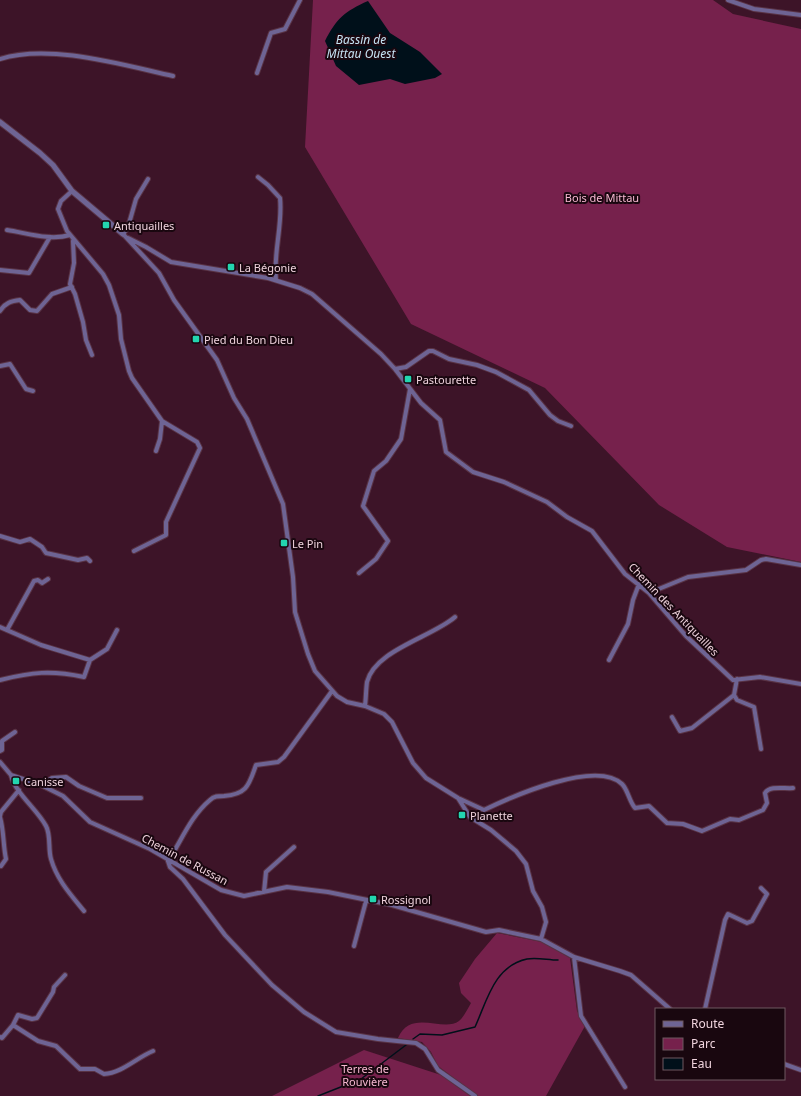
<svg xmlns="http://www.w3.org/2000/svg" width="801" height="1096" font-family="'Noto Sans',sans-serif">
<rect width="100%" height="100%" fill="#3d1428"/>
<!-- green -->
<path fill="#76214c" d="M313,0H713L733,14L801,29V562L727,547L659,505L545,388L411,324L305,147Z
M497,933L542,942L570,958L577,1011L585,1026L546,1096H478L438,1066L431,1052L422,1042L398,1038C411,1008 443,1033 459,1021C464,1017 468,1008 471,1003L461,993L459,983L475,959Z
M364,1050L441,1075L470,1096H272Z"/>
<!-- water -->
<path fill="#00101a" d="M368,1L390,33L420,52L442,74L435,78L405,84L390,79L359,85L336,66L325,41C336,19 345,11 368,1Z"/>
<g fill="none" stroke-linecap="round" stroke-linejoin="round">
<!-- stream -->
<path stroke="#00101a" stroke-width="1.5" d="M413,1039L420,1034L442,1035L475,1027C487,1001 494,966 527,959C536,957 548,960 558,960
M318,1096L361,1079L406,1045"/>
<!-- minor casing -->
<g stroke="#593345" stroke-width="6">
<path id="minor" d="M728,0L754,9L801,15
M0,59C49,43 123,65 173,76
M257,73L271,33L285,29L300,0
M258,177L268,185L280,198C283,225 273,253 276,280
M148,179L136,199L128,227L123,234L159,273L174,300L217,360L234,398L247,419L283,504L293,577L295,612L308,654L315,671L337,696L347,702L365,706L384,714L392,722L413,763L426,778L458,798L470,817L491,830L516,851L526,864L533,891L542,907L546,922L541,939
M72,191L61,201L58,209L67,231L103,274L109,285L119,315L121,339L129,371L132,378L162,421L197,442L200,448L166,522V535L134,551
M7,230C27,233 50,241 70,235
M128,238L146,247L171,262L268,278L300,288L312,294L381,354L395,369L421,403L440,420L446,452L473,472L504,482L547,502L567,517L592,531L625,574L649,593L686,636L733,680L760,677L801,684
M73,241L74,263L70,284L75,294L83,322L86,340L92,355
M0,270L29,273L50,237
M0,311C5,303 11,301 20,300L30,310L37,311L52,294L72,287
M0,366L10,364L26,389L33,391
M395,369L406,367L429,351H433L449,359L477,365L496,372L529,390L550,415L558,421L571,426
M156,451L160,439L162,421
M0,536L20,542L30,539L42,547L46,553L78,560L87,558L90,561
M359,573L376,559L388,541L363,506L374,471L386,461L401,439L410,389
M649,593L688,577L746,570L761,560L766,559L801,565
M0,627L41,645L90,660L107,649L117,630
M7,630L34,581L38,580L42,583L48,579
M609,660L628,624L633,600L639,584
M0,680C32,672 51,670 84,677L90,660
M734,695L737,700L754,707L761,749
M365,706C366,698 366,689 367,682C375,650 432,637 455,617
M672,717L680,731L692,728L734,695L737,679
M0,751L2,750V741L15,732
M0,762L11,775L41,785L63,796L90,822L150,849L221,890L244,896L287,887L328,892L392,905L486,932L499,930L541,939L574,957L620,971L631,975L670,1009
M11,775C15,793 37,809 46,826C51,835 48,849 51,859C57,880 71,895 84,911
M41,785L52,778L66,777L79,786L107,798H141
M458,798L484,810C511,797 596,759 622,784C628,790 629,801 635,808L649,806L667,823L683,824L702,831L730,819L739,820L763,810L767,803L765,793C770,785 785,789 793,788
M0,816L1,812L19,790
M0,817C4,831 3,845 6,859L1,866
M168,861L170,867L183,879L225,935L272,985L304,1012L336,1032L378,1039L416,1043L425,1049L438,1070L475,1096
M168,861C182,840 190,817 210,800C214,796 218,796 224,796C248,794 249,784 256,765L278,762L284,757L332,691
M264,892L266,872L294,847
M354,946L366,901
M574,957L581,1016L625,1087
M705,1009L725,920L728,914L747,923L752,921L767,894L761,888
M13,1025L18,1015L32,1019L37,1018L53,992L54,987L65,975
M0,1037L2,1038L13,1025L38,1041L56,1046L80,1069H95L104,1074C122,1073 136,1058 153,1051
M784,1064L801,1070"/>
</g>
<!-- tertiary casing -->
<g stroke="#593345" stroke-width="7">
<path id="tertiary" d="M0,122L40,153L53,165L72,191L123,234"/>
</g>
<!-- minor -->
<use href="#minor" stroke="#6e6494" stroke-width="4"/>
<!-- tertiary -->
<use href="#tertiary" stroke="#6e6494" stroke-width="5"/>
</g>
<!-- markers -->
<g fill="#23d5af" stroke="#19070f" stroke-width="1.5">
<rect x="102" y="221" width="8" height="8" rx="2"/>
<rect x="227" y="263" width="8" height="8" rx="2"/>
<rect x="192" y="335" width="8" height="8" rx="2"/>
<rect x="404" y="375" width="8" height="8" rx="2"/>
<rect x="280" y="539" width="8" height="8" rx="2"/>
<rect x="12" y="777" width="8" height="8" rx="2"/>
<rect x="458" y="811" width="8" height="8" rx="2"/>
<rect x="369" y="895" width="8" height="8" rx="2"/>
</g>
<g text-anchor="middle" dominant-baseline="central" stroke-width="4" stroke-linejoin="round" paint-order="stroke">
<!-- park labels -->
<g font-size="11" fill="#f6b8d1" stroke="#19070f">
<text x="602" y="197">Bois de Mittau</text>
<text x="365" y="1068">Terres de<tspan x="365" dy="13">Rouvière</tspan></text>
</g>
<!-- poi labels -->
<g font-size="11" fill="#efd3dd" stroke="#19070f" text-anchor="start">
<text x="114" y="225">Antiquailles</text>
<text x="239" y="267">La Bégonie</text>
<text x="204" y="339">Pied du Bon Dieu</text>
<text x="416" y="379">Pastourette</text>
<text x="292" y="543">Le Pin</text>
<text x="24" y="781">Canisse</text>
<text x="470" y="815">Planette</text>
<text x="381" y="899">Rossignol</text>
</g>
<!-- street labels -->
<g font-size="11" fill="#efd3dd" stroke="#19070f">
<text transform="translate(674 609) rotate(46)">Chemin des Antiquailles</text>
<text transform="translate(185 859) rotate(28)">Chemin de Russan</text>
</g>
<!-- water labels -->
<g font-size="12" font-style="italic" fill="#c5e2f3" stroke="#19070f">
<text x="361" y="39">Bassin de<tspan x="361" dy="14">Mittau Ouest</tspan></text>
</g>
</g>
<!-- legend -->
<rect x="655" y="1008" width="130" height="72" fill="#19070f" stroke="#6f5961"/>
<rect x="663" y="1021" width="20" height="6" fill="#6e6494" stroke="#6f5961"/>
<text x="691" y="1028" font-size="12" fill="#efd3dd">Route</text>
<rect x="663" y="1038" width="20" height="12" fill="#76214c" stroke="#6f5961"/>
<text x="691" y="1048" font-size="12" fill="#efd3dd">Parc</text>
<rect x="663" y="1058" width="20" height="12" fill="#00101a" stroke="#6f5961"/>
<text x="691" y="1068" font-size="12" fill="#efd3dd">Eau</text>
</svg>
